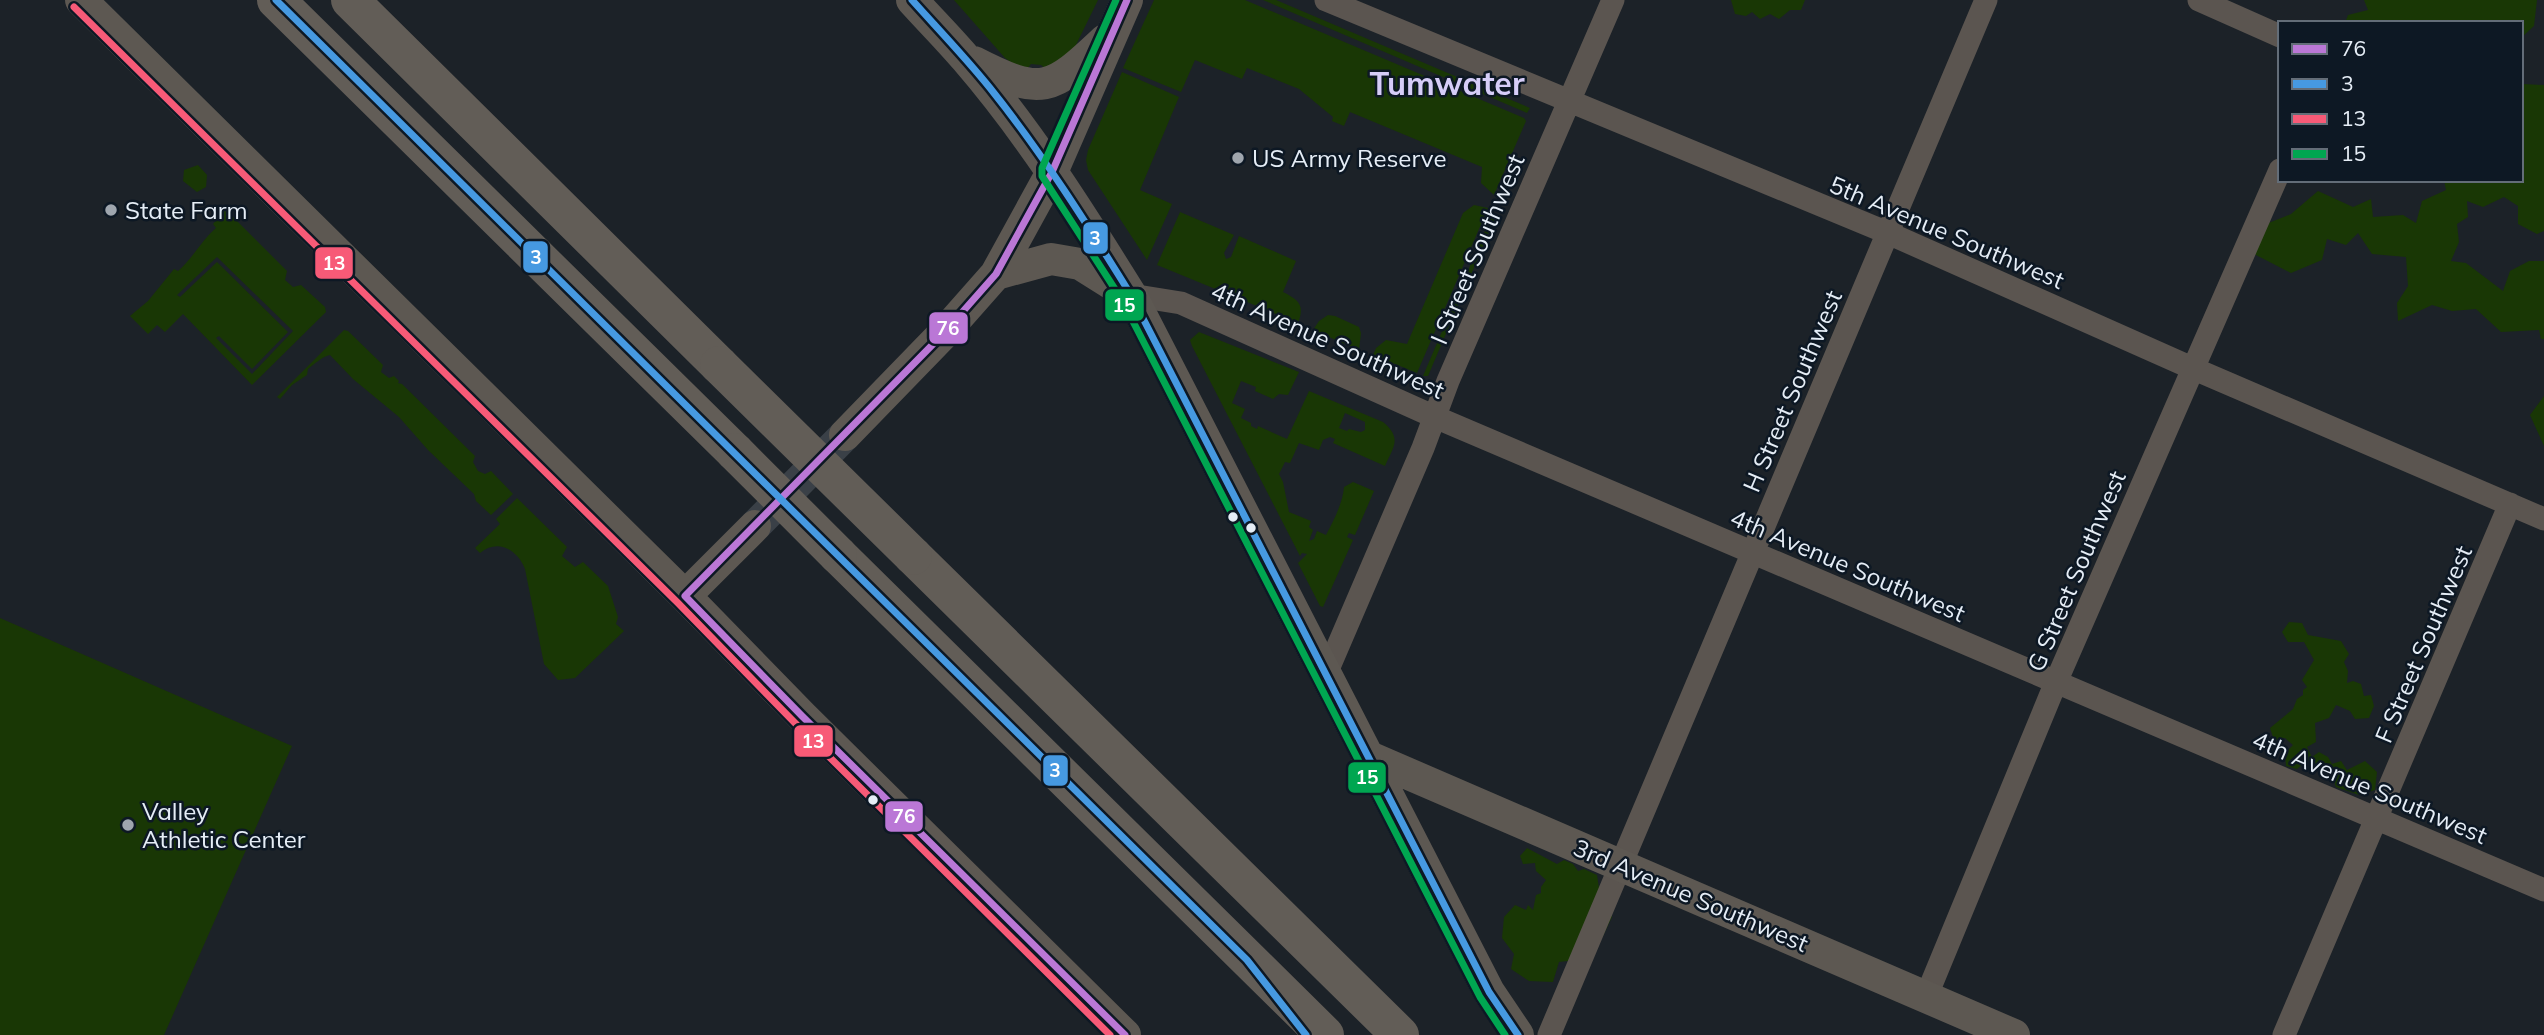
<svg xmlns="http://www.w3.org/2000/svg" width="2544" height="1035" font-family="Mulish,sans-serif">
<rect width="100%" height="100%" fill="#1c2228"/>
<!-- green -->
<path fill="#193705" fill-rule="evenodd" d="M954,0H1098L1075,47L1065,60L1045,68L1041,65L1031,64L1028,68L1015,65L1005,58Z
M1154,0H1245L1524,118L1526,121L1494,195L1481,183L1482,167L1350,112L1344,126L1332,121L1333,117L1299,89L1247,68L1242,79L1195,60L1181,92L1123,68Z
M1263,0H1276L1530,108L1527,113Z
M1731,0H1805L1801,10H1790L1779,19L1770,14L1760,19L1752,12L1746,16L1735,14Z
M2364,0H2537L2534,26L2521,38V23H2345L2348,15L2368,10Z
M1122,72L1179,97L1140,190L1172,204L1147,260L1088,170L1086,160L1088,150Z
M2521,81L2523,84L2544,85V231L2537,234L2518,224V206L2504,197L2483,207L2467,201L2468,217L2457,224L2459,242L2451,261L2466,263L2503,291L2510,271L2529,261H2544V339H2541L2539,330L2501,332L2476,309L2452,311L2432,305L2398,321L2397,303L2408,286L2406,257L2372,254L2358,233L2346,245L2327,239L2322,260L2291,273L2254,254L2266,224L2291,214L2318,191L2353,207L2371,199L2373,217L2403,215L2416,223L2422,201L2446,190L2444,180H2521Z
M198,165L207,175L206,187L197,192L183,181L184,170Z
M1474,205L1488,208L1417,373L1373,355L1376,348L1386,340L1407,344L1463,213Z
M224,211L228,212L287,271L285,280L293,287L301,285L325,307L326,312L252,385L183,314L165,332L157,325L148,334L130,316L148,301L174,269L178,271C193,258 201,241 216,228L213,224ZM217,257L293,331L252,374L216,338L219,336L252,369L288,332L217,262L180,297L177,295Z
M1180,212L1234,235L1224,253L1226,259L1231,257L1239,236L1296,261L1283,292C1299,300 1305,305 1298,323L1157,265Z
M1493,212L1495,218L1428,376H1423Z
M1328,315L1335,316L1359,327L1361,333L1359,350L1313,330L1319,321Z
M344,330L348,331L383,365L381,372L389,378L394,376L399,381L398,383L402,384L475,456L473,462L478,471L485,474L491,471L513,494L491,515L476,501L474,494L428,450L399,417L353,379L330,355C323,356 313,365 308,369L307,375L292,385L280,399L277,397Z
M1199,332L1299,372L1288,395L1279,394L1273,399L1255,391L1256,387L1241,381L1232,403L1245,409L1241,418L1251,423V426L1257,429L1258,426L1287,439L1309,391L1383,422C1402,438 1394,446 1385,466L1333,443L1335,439L1330,437L1323,440L1319,450L1299,443L1290,463L1285,462L1279,474L1283,482L1289,512L1311,521L1309,527L1313,530L1309,541L1314,539L1317,531L1326,535C1334,520 1343,502 1344,487L1353,482L1374,491L1355,535L1349,533L1347,537L1353,540L1323,607L1320,606L1298,563L1307,554L1302,553L1300,556L1192,346L1190,340ZM1345,413L1365,422V430L1361,432L1349,429L1347,431L1339,428Z
M2544,396V446L2530,415Z
M517,498L567,547L562,556L575,567L583,562L608,586L618,617L616,624L624,631L575,678L558,680L544,664L525,569C518,550 498,538 480,553L475,548L500,524L496,519Z
M0,618L292,746L164,1035H0Z
M2289,622L2302,623L2308,635L2341,641L2349,654L2344,662L2348,671L2347,683L2353,681L2361,684L2364,696L2371,695L2374,706L2369,718L2355,719L2350,711L2336,705L2329,718L2315,723L2316,742L2307,747L2312,757L2319,752L2328,757L2332,764L2341,761L2347,770L2365,761L2377,772L2375,790L2359,795L2336,787L2330,771L2313,769L2308,760L2297,769L2286,766L2285,753L2293,745L2285,738L2274,740L2270,728L2293,709L2297,699L2303,695V690L2307,687L2302,680L2314,660L2304,642H2288L2282,632Z
M1527,848L1557,864L1564,860L1573,864L1578,871L1584,869L1597,875L1599,888L1606,893L1612,917L1603,936L1576,960L1559,962L1553,982L1529,981L1511,969L1514,954L1502,938L1504,917L1515,905L1526,910L1528,905L1533,910L1536,895L1541,893V887L1546,880L1536,871L1535,863L1523,864L1520,856Z"/>
<g fill="none" stroke-linecap="round" stroke-linejoin="round">
<!-- secondary-tunnel -->
<path stroke="#3a4047" stroke-width="32" stroke-dasharray="32 16" stroke-linecap="butt" d="M755,526L845,435"/>
<!-- street -->
<path stroke="#5b5550" stroke-width="23" d="M1326,0L1888,233L2192,368L2544,519
M2199,0L2280,36
M1131,295L1181,303L1435,417L2544,890
M1326,674L1423,448L1448,381L1613,0
M1926,997L2056,682L2280,170
M1549,1035L1986,0
M2284,1035L2510,504"/>
<!-- secondary -->
<path stroke="#5d5852" stroke-width="32" d="M81,0L685,596L802,716L1125,1035
M912,0C930,20 949,39 966,59C1029,132 1080,213 1131,295L1489,992L1518,1035
M974,62C1042,97 1051,91 1105,40
M996,274L1051,259L1080,264L1123,291
M845,435L943,334L996,274L1052,172L1127,0
M685,596L755,526
M1367,756L2014,1035"/>
<!-- highway -->
<path stroke="#625d57" stroke-width="38" d="M276,0L735,452
M350,0L719,365
M838,555L1325,1035
M913,556L1400,1035"/>
<!-- highway-bridge -->
<path stroke="#625d57" stroke-width="38" d="M719,365L913,556
M735,452L838,555"/>
<!-- bus-1 casing -->
<g stroke="#0d1824" stroke-width="12">
<path id="bus-1" d="M685,596L943,334L996,274L1052,172L1127,0
M685,596L802,716L1125,1035"/>
</g>
<!-- bus-2 casing -->
<g stroke="#0d1824" stroke-width="12">
<path id="bus-2" d="M276,0L1247,960L1306,1035
M912,0C938,29 965,57 990,88C1042,153 1087,224 1131,295L1489,992L1518,1035"/>
</g>
<!-- bus-3 casing -->
<g stroke="#0d1824" stroke-width="12">
<path id="bus-3" d="M74,7L678,603L795,723L1110,1035"/>
</g>
<!-- bus-4 casing -->
<g stroke="#0d1824" stroke-width="12">
<path id="bus-4" d="M1116,0L1042,168V176L1122,300L1480,997L1505,1035"/>
</g>
<!-- bus-1 -->
<use href="#bus-1" stroke="#ba77d6" stroke-width="7"/>
<!-- bus-2 -->
<use href="#bus-2" stroke="#4699e1" stroke-width="7"/>
<!-- bus-3 -->
<use href="#bus-3" stroke="#f75a77" stroke-width="7"/>
<!-- bus-4 -->
<use href="#bus-4" stroke="#00a651" stroke-width="7"/>
</g>
<!-- markers -->
<g fill="#9fa6ae" stroke="#0d1824" stroke-width="2.5">
<circle cx="1238" cy="158" r="7"/>
<circle cx="111" cy="210" r="7"/>
<circle cx="128" cy="825" r="7"/>
</g>
<g fill="#e5edf6" stroke="#0d1824" stroke-width="2.5">
<circle cx="1233" cy="517" r="6"/>
<circle cx="1251" cy="528" r="6"/>
<circle cx="873" cy="800" r="6"/>
</g>
<g text-anchor="middle" dominant-baseline="central" stroke-width="5" stroke-linejoin="round" paint-order="stroke">
<!-- poi labels -->
<g font-size="24" fill="#e5edf6" stroke="#0d1824" text-anchor="start">
<text x="1252" y="158">US Army Reserve</text>
<text x="125" y="210">State Farm</text>
<text x="142" y="811">Valley<tspan x="142" dy="28">Athletic Center</tspan></text>
</g>
<!-- street labels -->
<g font-size="24" fill="#e5edf6" stroke="#0d1824">
<text transform="translate(1947 232) rotate(23)">5th Avenue Southwest</text>
<text transform="translate(1477 249) rotate(-67)">I Street Southwest</text>
<text transform="translate(1328 340) rotate(24)">4th Avenue Southwest</text>
<text transform="translate(1792 391) rotate(-67)">H Street Southwest</text>
<text transform="translate(1848 565) rotate(23)">4th Avenue Southwest</text>
<text transform="translate(2076 571) rotate(-67)">G Street Southwest</text>
<text transform="translate(2423 644) rotate(-67)">F Street Southwest</text>
<text transform="translate(2370 787) rotate(23)">4th Avenue Southwest</text>
<text transform="translate(1691 895) rotate(23)">3rd Avenue Southwest</text>
</g>
<!-- district labels -->
<g font-size="32" font-weight="bold" fill="#d6cdf8" stroke="#0d1824">
<text x="1447" y="83">Tumwater</text>
</g>
</g>
<g stroke="#0d1824" stroke-width="2.5">
<rect x="1082" y="221" width="27" height="34" rx="7" fill="#4699e1"/>
<rect x="522" y="240" width="27" height="34" rx="7" fill="#4699e1"/>
<rect x="314" y="246" width="40" height="34" rx="7" fill="#f75a77"/>
<rect x="1104" y="288" width="41" height="34" rx="7" fill="#00a651"/>
<rect x="928" y="311" width="41" height="34" rx="7" fill="#ba77d6"/>
<rect x="793" y="724" width="41" height="34" rx="7" fill="#f75a77"/>
<rect x="1042" y="754" width="27" height="33" rx="7" fill="#4699e1"/>
<rect x="1347" y="761" width="40" height="33" rx="7" fill="#00a651"/>
<rect x="884" y="800" width="40" height="33" rx="7" fill="#ba77d6"/>
</g>
<g font-size="19" text-anchor="middle" font-weight="bold" fill="#fff">
<text x="1095" y="245">3</text>
<text x="536" y="264">3</text>
<text x="334" y="270">13</text>
<text x="1124" y="312">15</text>
<text x="948" y="335">76</text>
<text x="813" y="748">13</text>
<text x="1055" y="777">3</text>
<text x="1367" y="784">15</text>
<text x="904" y="823">76</text>
</g>
<!-- legend -->
<rect x="2278" y="21" width="245" height="161" fill="#0d1824" stroke="#636d78" stroke-width="2"/>
<rect x="2292" y="44" width="35" height="10" fill="#ba77d6" stroke="#636d78" stroke-width="2"/>
<text x="2341" y="56" font-size="21" fill="#e5edf6">76</text>
<rect x="2292" y="79" width="35" height="10" fill="#4699e1" stroke="#636d78" stroke-width="2"/>
<text x="2341" y="91" font-size="21" fill="#e5edf6">3</text>
<rect x="2292" y="114" width="35" height="10" fill="#f75a77" stroke="#636d78" stroke-width="2"/>
<text x="2341" y="126" font-size="21" fill="#e5edf6">13</text>
<rect x="2292" y="149" width="35" height="10" fill="#00a651" stroke="#636d78" stroke-width="2"/>
<text x="2341" y="161" font-size="21" fill="#e5edf6">15</text>
</svg>
